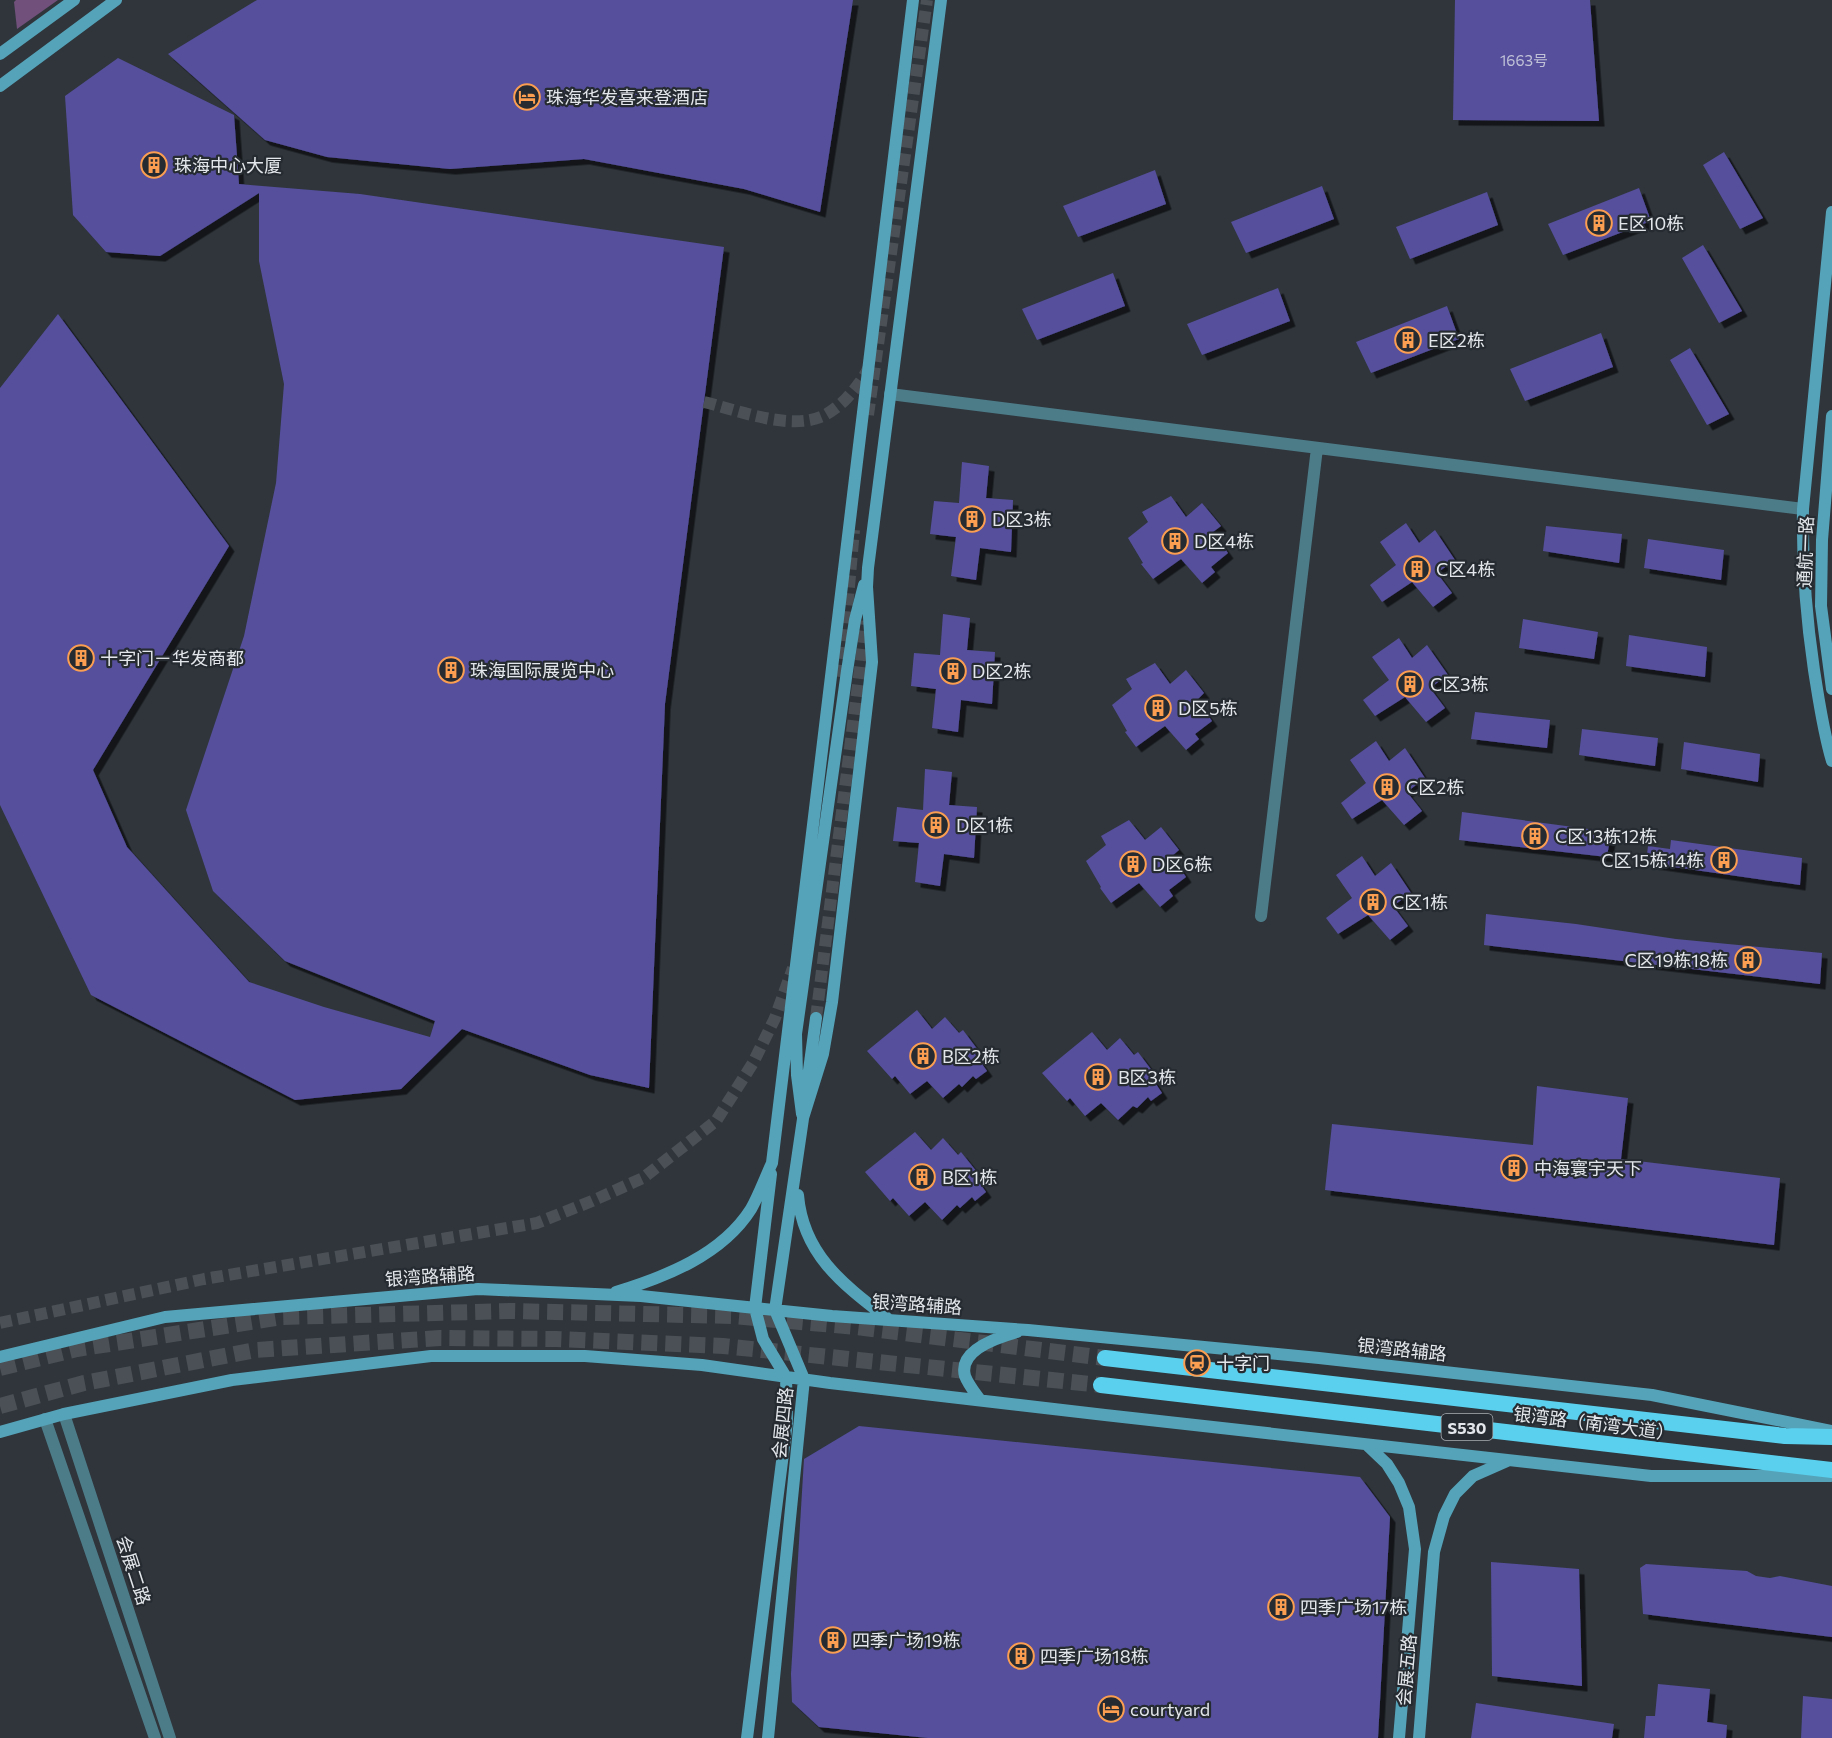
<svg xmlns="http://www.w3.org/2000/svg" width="1832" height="1738" font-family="Commissioner,'Noto Sans SC',sans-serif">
<defs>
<filter id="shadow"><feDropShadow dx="5.5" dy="5.5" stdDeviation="0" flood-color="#0009"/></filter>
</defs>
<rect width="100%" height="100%" fill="#2f353b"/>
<!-- green -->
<path fill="#71517b" d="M16,0H58L17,29L14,2Z"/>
<!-- building -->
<path fill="#554f9c" filter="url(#shadow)" d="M257,0H853L820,212L744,189L584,159L450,169L327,157L265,140L168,54Z
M1455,0H1590L1599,121L1453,120Z
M118,58L234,115L239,184L360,194L724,247L665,704L649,1088L590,1075L462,1029L401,1089L295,1100L91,995L0,805V388L58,314L229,546L93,770L127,847L249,982L324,1007L430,1037L435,1021L285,961L213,891L186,810L244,636L276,483L284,384L259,261V193L160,256L106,252L73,215L65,96Z
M1724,152L1763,218L1740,229L1703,165Z
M1155,170L1166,204L1078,237L1063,206Z
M1322,186L1334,219L1246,253L1231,222Z
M1639,188L1651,221L1563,255L1548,224Z
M1487,192L1498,225L1410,259L1396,227Z
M1703,245L1742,311L1719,323L1682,258Z
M1113,273L1125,306L1037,340L1022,309Z
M1278,288L1290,321L1202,355L1187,324Z
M1447,306L1459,339L1371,373L1356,342Z
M1601,333L1613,367L1525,401L1510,369Z
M1690,348L1729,414L1707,425L1670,360Z
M962,462L989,466L986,498L1013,500L1011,552L980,548L976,580L951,576L956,537L930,534L934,501L959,503Z
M1171,496L1186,517L1202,503L1221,526L1213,532L1228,553L1211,567L1215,572L1202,583L1181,559L1153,579L1141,564L1143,563L1128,538L1148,522L1142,512Z
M1406,523L1419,543L1435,530L1455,560L1437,573L1452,593L1433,607L1412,582L1382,602L1370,585L1396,565L1380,542Z
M1546,526L1622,534L1619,563L1543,551Z
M1648,539L1724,550L1721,580L1644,568Z
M943,614L970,618L967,650L995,652L992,704L961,700L958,732L932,728L936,689L911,686L914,653L940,655Z
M1523,619L1598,632L1594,659L1519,648Z
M1629,635L1707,647L1705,677L1626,666Z
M1399,638L1412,658L1427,645L1448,675L1430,688L1445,708L1426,722L1405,697L1375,716L1363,700L1389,680L1372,657Z
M1155,663L1170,684L1186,670L1204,693L1197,700L1212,721L1195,734L1199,739L1186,750L1165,726L1136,747L1125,732L1127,731L1112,705L1132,689L1126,679Z
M1475,712L1550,720L1547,748L1471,739Z
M1582,729L1658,738L1655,766L1579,755Z
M1376,741L1389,761L1405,748L1425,778L1407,792L1422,811L1404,825L1382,800L1352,819L1341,803L1366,783L1350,760Z
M1684,742L1760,754L1758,782L1681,769Z
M925,769L952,772L949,805L977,807L974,858L944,854L940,886L915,882L919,843L893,841L897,807L923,810Z
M1462,812L1611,832L1607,857L1459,840Z
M1129,820L1145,840L1161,827L1179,850L1172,856L1186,877L1169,890L1173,896L1160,907L1139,883L1111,903L1100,888L1101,887L1086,861L1106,845L1101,836Z
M1671,840L1802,858L1800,885L1646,863L1648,846L1670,849Z
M1362,856L1375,876L1391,863L1411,893L1393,906L1408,926L1390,940L1368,915L1338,934L1326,918L1352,898L1336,875Z
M1486,914L1576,924L1676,939L1822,953L1820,984L1484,945Z
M917,1010L932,1029L945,1017L959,1033L963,1030L978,1050L975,1054L987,1071L976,1079L973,1076L962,1087L959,1084L943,1098L927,1081L910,1094L895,1076L892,1079L867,1051Z
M1092,1032L1107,1050L1120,1038L1134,1055L1138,1052L1153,1072L1150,1075L1162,1093L1151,1101L1148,1097L1137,1108L1133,1106L1118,1120L1101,1103L1085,1116L1070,1098L1067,1101L1042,1073Z
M1537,1086L1628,1098L1621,1159L1780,1178L1774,1245L1325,1190L1332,1124L1533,1145Z
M915,1132L931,1150L943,1138L958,1155L961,1152L977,1172L974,1175L986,1192L975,1201L972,1197L960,1208L957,1205L942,1220L925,1202L909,1216L893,1198L890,1201L865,1172Z
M859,1426L1360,1477L1390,1517L1378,1738H928L819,1727L792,1702L791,1674L804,1459Z
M1491,1562L1579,1569L1582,1686L1492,1676Z
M1646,1564L1747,1571L1756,1576L1770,1578L1780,1576L1832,1586V1637L1643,1614L1640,1568Z
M1658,1684L1710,1689L1707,1722L1727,1725L1726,1738H1644L1646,1716H1655Z
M1803,1696L1832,1699V1738H1801Z
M1476,1703L1614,1724L1612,1738H1471Z"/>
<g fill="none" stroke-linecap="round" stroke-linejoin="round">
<!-- secondary-tunnel -->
<path stroke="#4a5055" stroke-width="12" stroke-dasharray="12 6" stroke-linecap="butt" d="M704,402C737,410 790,431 823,416C831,412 840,405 846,399C855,389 862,381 868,369
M868,415L927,0
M841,677L854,530
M816,1018L866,621
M0,1323L204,1279L537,1223L592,1201L643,1178L716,1121L753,1063L775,1018L793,968"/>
<!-- trunk-tunnel -->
<path stroke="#4a5055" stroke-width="16" stroke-dasharray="16 8" stroke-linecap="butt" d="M0,1368L77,1349L283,1317L511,1311L732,1316L856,1327L1105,1358
M0,1406L84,1383L256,1350L440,1338L556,1339L723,1346L1101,1385"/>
<!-- minor -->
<path stroke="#4d7c89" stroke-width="12" d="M890,394L1803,509
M1261,916L1317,448
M64,1414L170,1738
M45,1419L155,1738"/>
<!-- secondary -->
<path stroke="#55a3b9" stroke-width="12" d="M0,54L74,0
M0,86L116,0
M1832,212L1803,509C1802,563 1806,616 1814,670C1819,701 1823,731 1832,761
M1832,416L1822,540L1821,606L1832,689
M807,1085L816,1018
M802,1114L797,1075L796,1034L847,671L855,620L864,585
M803,1118L823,1054L832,1002L872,662L867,587L868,568L941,0
M798,1195C803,1255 844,1285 888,1319
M616,1292C665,1277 722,1255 751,1209C759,1195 765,1178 772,1163L913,0
M0,1357L165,1317L478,1289L641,1296L832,1316L1028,1330L1319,1358L1652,1395L1832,1431
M980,1400C975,1393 968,1384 965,1376C958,1350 999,1337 1017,1332
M0,1432L64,1414L232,1380L431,1356H585L702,1365L830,1383L1105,1415L1651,1476H1830
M1367,1445L1387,1464L1399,1483L1409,1507L1415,1549L1399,1738
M747,1738L787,1422L786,1377L763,1339L755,1308L771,1174
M768,1738L804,1379L775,1310L804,1112
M1419,1738L1434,1552L1444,1516L1455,1494L1473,1476L1507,1461"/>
<!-- trunk -->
<path stroke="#5ad0ee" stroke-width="16" d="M1105,1358L1785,1436L1832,1437
M1101,1385L1832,1470"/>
</g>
<!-- icons -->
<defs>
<g id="hotel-ring" transform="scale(1.35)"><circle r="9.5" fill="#252b31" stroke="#fb9e51" stroke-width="1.5"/><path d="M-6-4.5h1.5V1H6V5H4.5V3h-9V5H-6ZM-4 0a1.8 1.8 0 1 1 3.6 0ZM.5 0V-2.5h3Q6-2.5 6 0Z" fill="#fb9e51"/></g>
<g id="building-ring" transform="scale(1.35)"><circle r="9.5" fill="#252b31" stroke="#fb9e51" stroke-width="1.5"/><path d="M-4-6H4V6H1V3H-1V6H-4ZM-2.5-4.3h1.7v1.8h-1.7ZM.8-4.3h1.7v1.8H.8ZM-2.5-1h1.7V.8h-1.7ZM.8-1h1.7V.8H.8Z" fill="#fb9e51"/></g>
<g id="station-ring" transform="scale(1.35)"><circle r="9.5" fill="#252b31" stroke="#fb9e51" stroke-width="1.5"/><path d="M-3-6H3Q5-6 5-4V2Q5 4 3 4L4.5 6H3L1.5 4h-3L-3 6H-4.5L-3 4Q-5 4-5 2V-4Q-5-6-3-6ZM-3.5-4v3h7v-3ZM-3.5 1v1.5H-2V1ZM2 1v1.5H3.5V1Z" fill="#fb9e51"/></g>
</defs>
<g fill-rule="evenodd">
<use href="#hotel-ring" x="527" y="97"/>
<use href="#building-ring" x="154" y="165"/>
<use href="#building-ring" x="1599" y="223"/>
<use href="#building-ring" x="1408" y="340"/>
<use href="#building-ring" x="972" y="519"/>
<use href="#building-ring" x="1175" y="541"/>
<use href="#building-ring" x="1417" y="569"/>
<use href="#building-ring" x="81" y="658"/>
<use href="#building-ring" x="451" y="670"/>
<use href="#building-ring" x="953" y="671"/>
<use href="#building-ring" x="1410" y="684"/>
<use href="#building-ring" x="1158" y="708"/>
<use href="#building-ring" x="1387" y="787"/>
<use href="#building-ring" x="936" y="825"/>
<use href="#building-ring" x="1535" y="836"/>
<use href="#building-ring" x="1724" y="860"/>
<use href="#building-ring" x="1133" y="864"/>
<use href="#building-ring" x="1373" y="902"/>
<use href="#building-ring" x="1748" y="960"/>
<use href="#building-ring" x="923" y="1056"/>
<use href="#building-ring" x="1098" y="1077"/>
<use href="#building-ring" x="1514" y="1168"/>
<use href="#building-ring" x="922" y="1177"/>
<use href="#station-ring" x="1197" y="1363"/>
<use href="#building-ring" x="1281" y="1607"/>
<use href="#building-ring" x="833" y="1640"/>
<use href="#building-ring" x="1021" y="1656"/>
<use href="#hotel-ring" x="1111" y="1709"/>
</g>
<g text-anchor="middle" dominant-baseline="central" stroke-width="4.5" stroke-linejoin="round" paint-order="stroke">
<!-- number labels -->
<g font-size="15" fill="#c0c1d7">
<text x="1524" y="60">1663号</text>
</g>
<!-- shield labels -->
<rect fill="#252b31" stroke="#aaafb3" stroke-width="1.5" x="1441.5" y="1414" width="51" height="26" rx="4.5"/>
<g font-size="16" font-weight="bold" fill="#e3e7eb">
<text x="1467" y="1427">S530</text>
</g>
<!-- poi labels -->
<g font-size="18" fill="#e3e7eb" stroke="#252b31" text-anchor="start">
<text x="546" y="97">珠海华发喜来登酒店</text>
<text x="174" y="165">珠海中心大厦</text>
<text x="1618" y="223">E区10栋</text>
<text x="1428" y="340">E区2栋</text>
<text x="992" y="519">D区3栋</text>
<text x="1194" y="541">D区4栋</text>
<text x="1436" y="569">C区4栋</text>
<text x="100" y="658">十字门－华发商都</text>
<text x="470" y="670">珠海国际展览中心</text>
<text x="972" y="671">D区2栋</text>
<text x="1430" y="684">C区3栋</text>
<text x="1178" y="708">D区5栋</text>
<text x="1406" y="787">C区2栋</text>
<text x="956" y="825">D区1栋</text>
<text x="1555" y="836">C区13栋12栋</text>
<text x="1704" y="860" text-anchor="end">C区15栋14栋</text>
<text x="1152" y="864">D区6栋</text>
<text x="1392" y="902">C区1栋</text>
<text x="1728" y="960" text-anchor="end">C区19栋18栋</text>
<text x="942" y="1056">B区2栋</text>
<text x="1118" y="1077">B区3栋</text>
<text x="1534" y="1168">中海寰宇天下</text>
<text x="942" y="1177">B区1栋</text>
<text x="1216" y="1363">十字门</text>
<text x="1300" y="1607">四季广场17栋</text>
<text x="852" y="1640">四季广场19栋</text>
<text x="1040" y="1656">四季广场18栋</text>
<text x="1130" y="1709">courtyard</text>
</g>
<!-- street labels -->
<g font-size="18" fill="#e3e7eb" stroke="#252b31">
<text transform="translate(1805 552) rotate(-88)">通航一路</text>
<text transform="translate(430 1276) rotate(-4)">银湾路辅路</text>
<text transform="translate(917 1304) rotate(4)">银湾路辅路</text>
<text transform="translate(1402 1349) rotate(6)">银湾路辅路</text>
<text transform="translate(782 1423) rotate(-84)">会展四路</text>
<text transform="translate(1594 1423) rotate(7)">银湾路（南湾大道）</text>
<text transform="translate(134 1570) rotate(72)">会展二路</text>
<text transform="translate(1406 1670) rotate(-85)">会展五路</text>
</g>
</g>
</svg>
